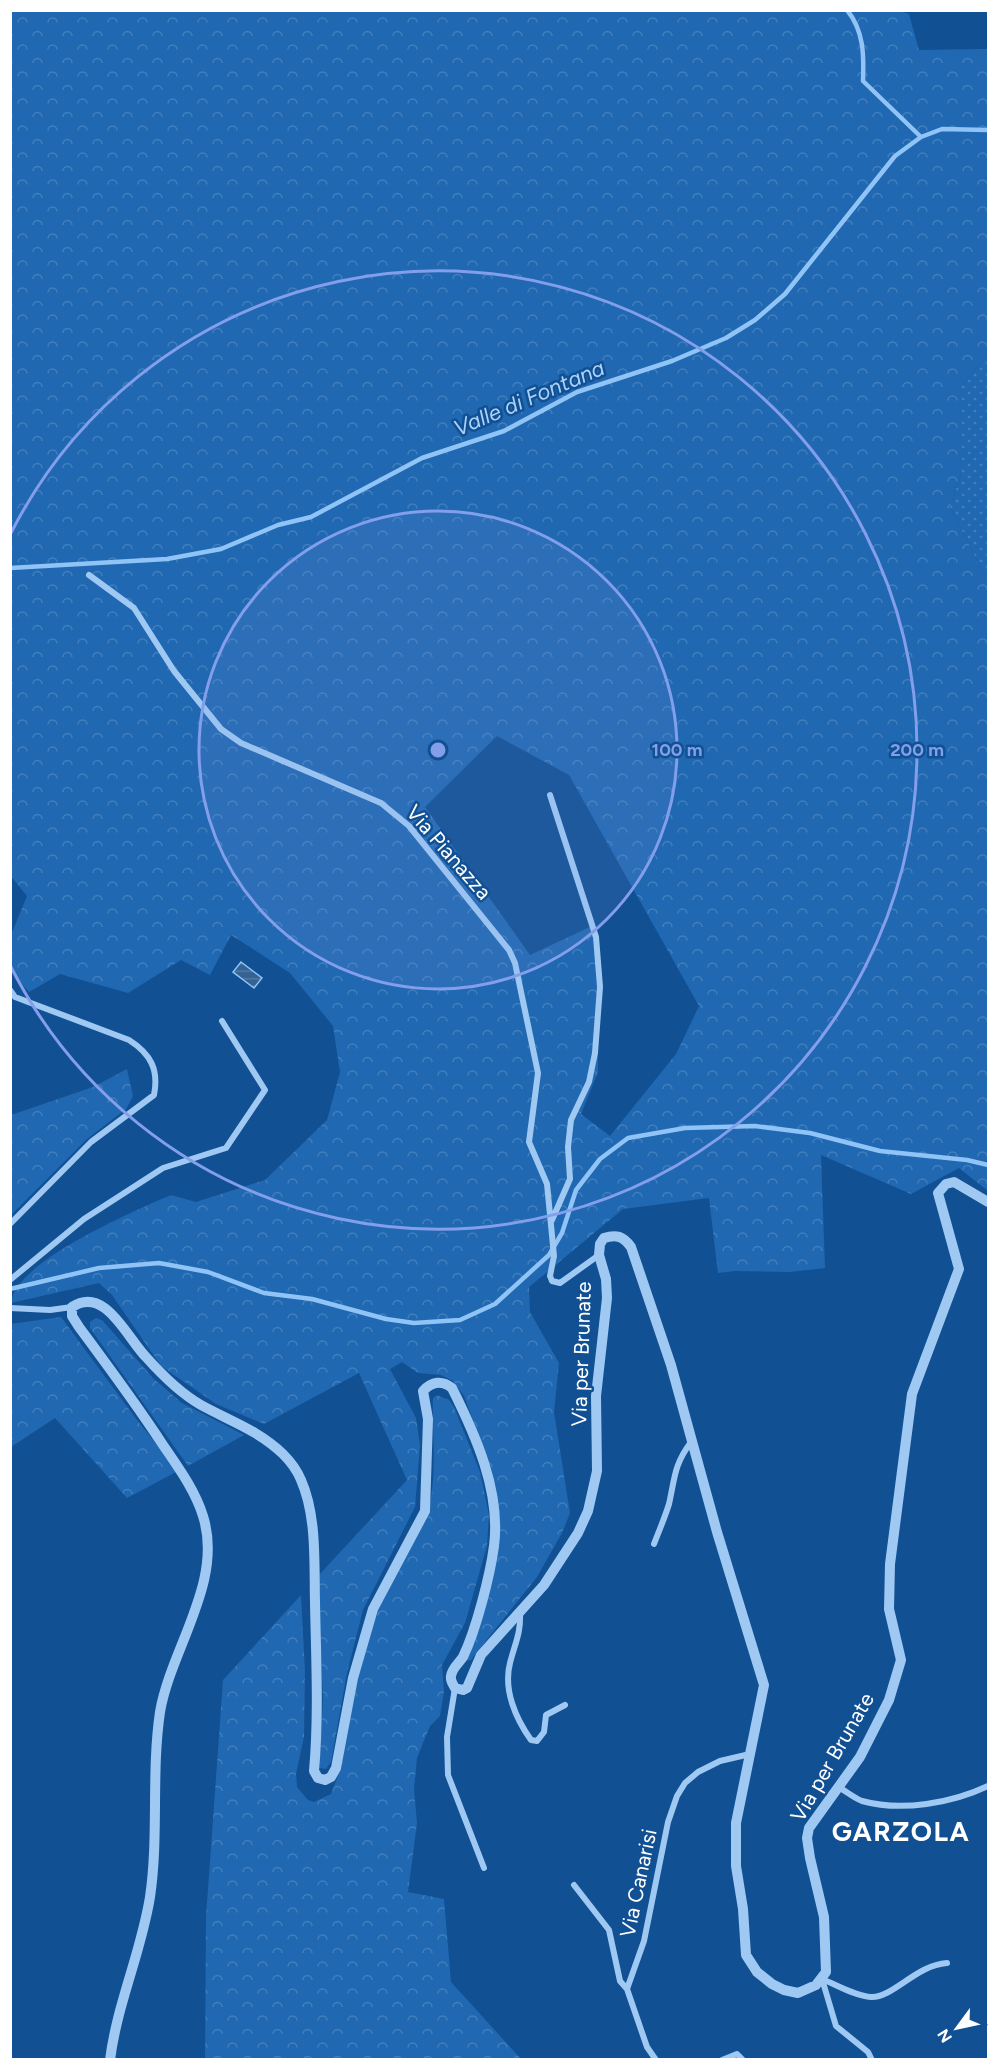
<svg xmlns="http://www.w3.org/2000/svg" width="999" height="2070" font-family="Figtree,sans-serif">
<defs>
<pattern id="grass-dots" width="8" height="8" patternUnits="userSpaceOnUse" patternTransform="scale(1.5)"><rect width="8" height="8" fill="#2068b1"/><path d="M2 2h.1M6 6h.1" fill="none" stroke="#417fbd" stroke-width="1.8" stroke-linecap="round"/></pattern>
<pattern id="forest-crowns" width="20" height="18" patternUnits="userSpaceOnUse" patternTransform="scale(1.5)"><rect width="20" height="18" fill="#2068b1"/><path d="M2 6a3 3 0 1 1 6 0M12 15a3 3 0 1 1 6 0" fill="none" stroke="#417fbd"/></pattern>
<pattern id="water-rules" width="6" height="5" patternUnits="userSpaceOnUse" patternTransform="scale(1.5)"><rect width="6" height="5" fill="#346293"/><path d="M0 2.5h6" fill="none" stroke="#527aa3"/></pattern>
</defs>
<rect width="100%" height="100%" fill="#115093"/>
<!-- grass -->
<path fill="url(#grass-dots)" d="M988,355V582L950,507L962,471V385Z"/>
<!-- forest -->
<path fill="url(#forest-crowns)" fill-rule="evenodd" d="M896,10L909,14L919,50L988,49V355L962,385V471L950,507L988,582V1191L959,1168L911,1194L821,1155L825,1268L790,1272L735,1271L718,1273L709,1198L623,1209L529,1287L530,1312L559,1363L554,1412L570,1513L562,1533L537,1577L470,1661L466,1659L498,1550L485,1453L464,1396L453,1381L441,1375L418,1373L402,1362L390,1369L416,1418L420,1445L415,1507L363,1610L347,1673L331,1762L326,1769L319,1768L323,1700L318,1576L407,1480L359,1373L264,1424L216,1404L161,1366L112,1295L99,1283L11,1303C14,1262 136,1210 171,1195L196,1202L265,1180L327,1120L340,1072L333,1026L290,973L231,935L210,975L181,960L128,993L60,974L29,992L11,971V935L27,896L10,875L11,11ZM497,736L569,775L699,1006L676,1054L610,1136L581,1114L598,1072V1003L594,925L530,955L425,807Z
M127,1069L133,1096L126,1109L87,1139L11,1215V1115L93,1087Z
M61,1317L137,1420L178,1471L127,1498L55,1418L11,1447L10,1324Z
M96,1318L102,1320L154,1379L182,1403L244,1435L188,1466L90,1328V1322Z
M437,1395L449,1400L454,1407L480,1472L489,1515L487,1546L465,1623L442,1665L444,1691L440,1716L430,1726L417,1758L414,1789L417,1823L408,1892L444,1899L451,1982L521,2059L205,2060L206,1917L223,1680L301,1595L305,1671L304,1737L296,1774L297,1787L308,1800L314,1802L331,1794L340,1770L357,1680L377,1612L427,1516C438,1476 432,1438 433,1398Z"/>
<!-- water -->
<path fill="url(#water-rules)" stroke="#90c4f6" stroke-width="1.5" d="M241,962L262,978L254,988L233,972Z"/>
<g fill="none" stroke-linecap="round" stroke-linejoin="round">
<!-- stream -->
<path stroke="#90c4f6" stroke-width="4.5" d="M847,10C864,31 864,55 863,81L921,137
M10,568L167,559L221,549L278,525L311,517L422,458L504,431L577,392L672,361L726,338L755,320L785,294L895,156L921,137L942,129L988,130
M10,1289L99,1268L159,1263L208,1272L264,1293L312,1299L386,1319L414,1323L460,1320L495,1304L549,1255L562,1233L576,1190L600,1159L628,1138L685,1128L755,1126L810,1133L880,1151L967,1160L988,1165"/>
<!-- minor -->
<path stroke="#9fc9f3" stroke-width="6" d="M89,575L134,608L174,671L221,729L241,743L381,803L409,826L509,950L515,963L538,1073L529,1142L547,1184L554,1256L550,1276L552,1281L560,1283L599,1255
M550,795L596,937L600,987L595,1053L589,1082L571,1120L568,1147L570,1179L552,1220
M10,990L15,997L129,1040C151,1054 159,1070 154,1095L91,1142L10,1224
M10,1280L84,1219L163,1168L226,1148L265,1090L222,1021
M10,1308L50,1310L72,1307
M654,1544C659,1531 665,1517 669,1504C675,1477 674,1465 691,1442
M520,1612C521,1634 515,1643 510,1663C503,1690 516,1719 531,1740L537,1741L544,1732L546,1715L565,1705
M455,1688L447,1737L448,1775L484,1868
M838,1787C846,1791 854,1798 862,1801C902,1812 952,1803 988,1786
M574,1885L609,1930L620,1981L627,1989
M822,1979C837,1985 855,1996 871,1997C893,1998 916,1965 947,1963
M822,1979L836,2026L868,2052L872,2060
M656,2060L647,2047L627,1989L644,1941L668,1822L677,1796L685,1783L698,1772L720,1761L750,1754
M722,2060L737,2054L743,2060"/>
<!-- tertiary -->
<path stroke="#9fc9f3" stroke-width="10" d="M110,2060C117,2004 141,1953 150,1897C159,1836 151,1773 160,1712C171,1648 224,1582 203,1516C195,1490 178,1467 163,1445C137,1405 108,1366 79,1327L72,1316V1307C105,1285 127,1338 146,1357C162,1375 180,1393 201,1405C230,1421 258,1430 283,1454C290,1461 297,1470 301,1480C317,1516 314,1563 315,1602C316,1658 319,1715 314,1771L318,1778L325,1780L331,1777L336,1768L353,1678L373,1609L425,1511L428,1419L423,1391C432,1381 442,1380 452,1388C476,1436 501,1492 494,1546C490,1576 476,1630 463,1657C459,1663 452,1668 451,1676C450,1681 453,1684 455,1688L463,1690L467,1688L481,1655L544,1585L578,1533L588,1511L597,1471L596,1396L607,1298L606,1279L599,1255L600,1244L604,1238C616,1234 623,1236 631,1247L671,1365L717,1532L764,1685L736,1823V1866L743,1909L746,1955L757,1972L772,1984L784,1990L798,1993L816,1985L826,1972L824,1917L810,1858L807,1838L809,1828L860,1757L889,1700L901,1660L889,1609L890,1564L912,1394L959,1269L938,1193L946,1184L954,1182L988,1202"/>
</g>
<!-- distance rings -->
<circle cx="438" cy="750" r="239" fill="#839eea" fill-opacity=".12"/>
<g fill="none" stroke="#839eea" stroke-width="3">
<circle cx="438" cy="750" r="239"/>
<path d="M11 533A479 479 0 1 1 11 967"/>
</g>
<g text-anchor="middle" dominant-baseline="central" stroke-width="5" stroke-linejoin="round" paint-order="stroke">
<!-- street labels -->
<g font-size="21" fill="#fff" stroke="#115093">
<text transform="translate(449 852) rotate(49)">Via Pianazza</text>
<text transform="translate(581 1354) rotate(-88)">Via per Brunate</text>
<text transform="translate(832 1757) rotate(-60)">Via per Brunate</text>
<text transform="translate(638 1883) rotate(-78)">Via Canarisi</text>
</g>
<!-- water labels -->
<g font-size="22" font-style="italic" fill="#abd2fa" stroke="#115093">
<text transform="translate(529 398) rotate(-23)">Valle di Fontana</text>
</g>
<!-- district labels -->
<g font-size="27" font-weight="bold" letter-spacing="1.5" fill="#fff" stroke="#115093">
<text x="901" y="1831">GARZOLA</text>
</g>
</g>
<circle cx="438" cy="750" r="9" fill="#839eea" stroke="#115093" stroke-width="3"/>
<g font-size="18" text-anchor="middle" font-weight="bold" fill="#839eea" stroke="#115093" stroke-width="5" stroke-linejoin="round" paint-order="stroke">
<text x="677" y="756">100 m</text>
<text x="917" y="756">200 m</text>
</g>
<!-- border -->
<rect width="999" height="2070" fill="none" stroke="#ffffff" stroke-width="24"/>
<!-- north arrow -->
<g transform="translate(957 2028) rotate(237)" stroke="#115093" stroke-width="4.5" paint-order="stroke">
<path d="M0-4.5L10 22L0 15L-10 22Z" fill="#ffffff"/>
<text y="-9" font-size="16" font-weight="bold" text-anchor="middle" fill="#ffffff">N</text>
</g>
</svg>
